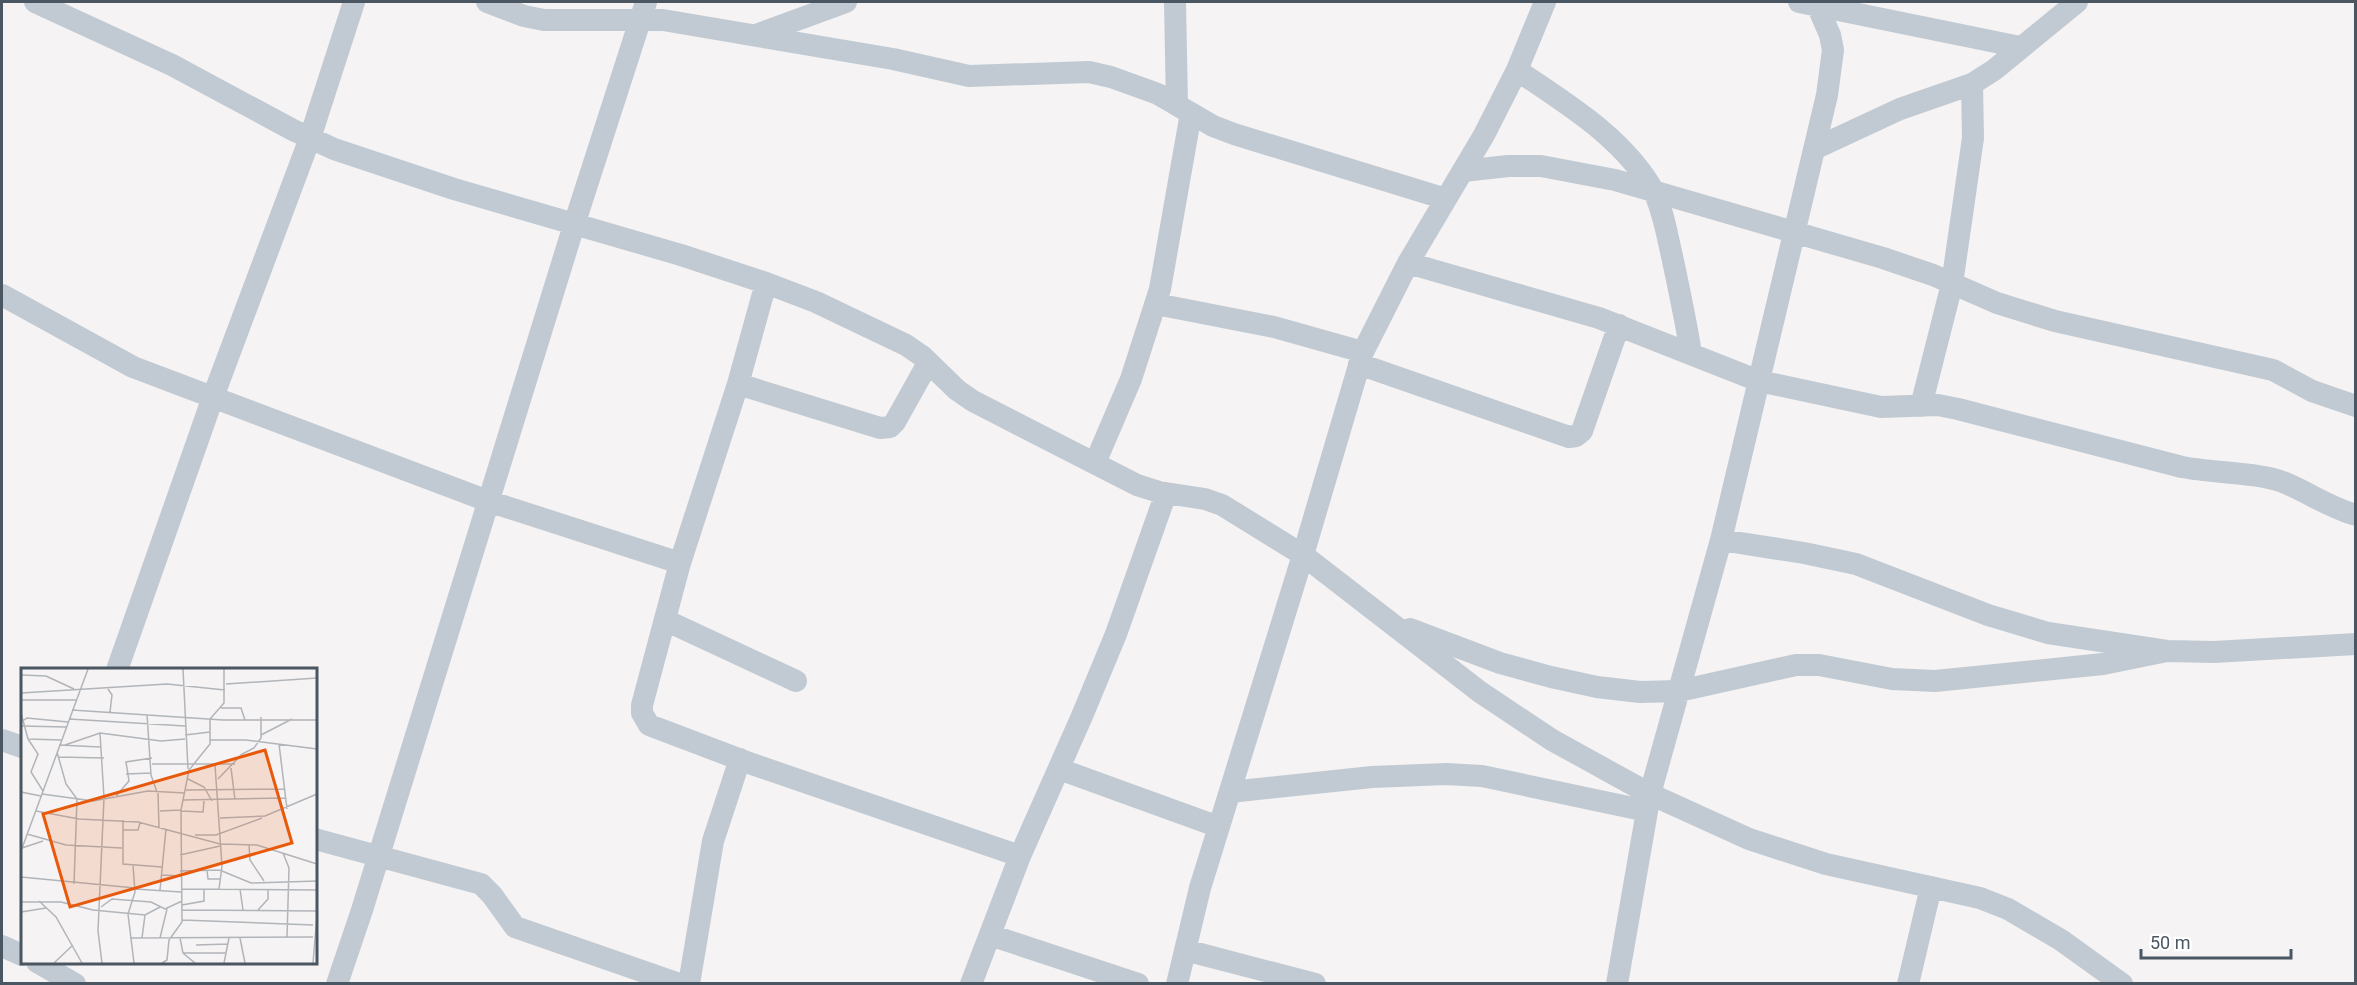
<svg xmlns="http://www.w3.org/2000/svg" width="2357" height="985" font-family="Roboto,sans-serif">
<rect width="100%" height="100%" fill="#f5f3f3"/>
<g fill="none" stroke-linecap="round" stroke-linejoin="round">
<!-- street -->
<path stroke="#c1cad2" stroke-width="22" d="M35,2L172,65L293,130L334,149L454,189L681,255L766,283L816,302L906,345L922,356L957,390L973,401L1137,485L1159,492L1205,499L1222,505L1303,555L1480,692L1552,740L1650,794L1749,839L1826,864L1980,898L2008,909L2061,940L2122,984
M487,2L524,16L544,20H663L893,59L969,76L1089,72L1111,77L1158,94L1213,126L1234,134L1446,199
M1175,2L1177,105
M1799,2L2020,47
M756,35L846,2
M1517,70C1566,104 1622,136 1653,190C1663,209 1667,235 1672,256C1679,289 1686,321 1691,354
M1814,149L1900,109L1972,84L1994,70L2077,2
M1463,171L1508,166H1541L1615,180L1883,258L1933,275L1997,303L2055,321L2273,370L2312,391L2356,406
M1408,263L1599,318L1759,381L1881,407L1938,405L1958,409L2182,467C2213,473 2255,472 2283,482C2308,492 2330,508 2356,515
M766,283L738,384L680,563L642,705V713L649,725L752,764L1020,856
M2,295L133,367L488,501L680,563
M1156,304L1274,327L1363,352
M1359,364L1569,437L1576,436L1582,431L1619,325
M738,384L880,428L890,427L895,422L928,363
M1921,406L1952,284L1973,138L1972,84
M1095,463L1131,379L1160,289L1191,113
M1721,540L1804,553L1856,564L1988,615L2048,633L2167,651L2214,652L2356,644
M665,620L796,681
M1410,629L1500,663L1551,677L1597,687L1640,692L1679,691L1796,665H1819L1892,679L1935,681L2103,664L2167,651
M117,670L213,397L310,138L354,2
M2,740L22,747
M1059,769L1219,827
M1230,792L1372,777L1446,774L1482,776L1647,811
M315,839L481,884L492,895L515,927L679,984
M990,935L1138,984
M2,946L22,955
M1185,950L1315,984
M37,962L75,984
M337,984L362,910L574,225L646,2
M689,984L713,841L740,759
M971,984L1020,856L1082,716L1116,634L1166,493
M1177,984L1200,888L1303,555L1363,352L1408,263L1484,135L1517,70L1545,2
M1617,984L1650,794L1721,540L1827,95L1833,50L1830,35L1817,5
M1908,984L1931,887"/>
</g>
<!-- overview -->
<g transform="translate(21 668)">
<rect width="296" height="296" fill="#f5f3f3"/>
<path fill="none" stroke="#b1b4b9" stroke-width="1.5" d="M162,1L167,101M0,7L25,8L53,21M205,16L296,10M87,21L91,27L89,44M0,25L146,16L204,22M0,32H55M200,40H220L224,52M51,42L202,52H296M0,45L7,71L40,72M126,46L130,107L136,124M48,51L164,58M0,54L6,50L47,54M0,58L45,59M79,65L83,130L77,263L81,295M164,67L189,64M240,67L271,51M7,71L17,86L10,104L22,123M189,72H225L296,81M258,76L266,141M38,77L79,79M44,77L79,65L140,73L164,71M36,84L45,116L56,131L53,216M37,89L83,90M131,96H214M194,97L201,198L198,221M210,100L214,132M105,106L130,105M167,111L183,119L191,133M197,111L221,86L233,80L240,70V49M165,122L263,121M0,124L20,128M137,125L138,160M21,126L72,133L127,123L164,125M95,128L108,113L105,94L131,90M162,132L265,130M296,137V158M15,143L58,151L117,154L199,176L236,177L296,196M139,143L160,142M160,143L182,144L183,133M199,150L244,148L296,126M102,152V196L141,199M102,162H117L119,155M6,166L45,177L101,180M174,167H195L241,150M228,177L229,192L243,213M1,180L22,173M0,183L67,1M262,185L268,200L266,269M159,187L199,178M112,197L114,224L107,246L113,295M186,202L187,211H200M159,203L201,202M201,203L230,215L296,213M141,207L160,208M0,209L114,220M114,221L160,224M160,221L296,222M219,221L222,242M139,222L145,161M18,233L35,249L61,295M0,234H40L72,242L124,247L139,239M161,237L183,233V221M80,239L91,231L130,234L144,241L161,233M161,242L296,243M237,242L247,231V221M0,244L25,240M161,252L292,257M109,270L292,269M121,270L124,247M139,270L146,241M159,270L162,285L174,295M219,270L224,295M175,277L207,276M162,285H205M33,295L52,277M141,295L146,292L148,272L161,254L160,142L168,102L189,76V51L203,35V1M203,295L208,270M292,295L296,247"/>
<path fill="#e8590c" fill-opacity="0.15" stroke="#e8590c" stroke-width="3" d="M244,82L271,175L49,239L22,146Z"/>
<rect width="296" height="296" fill="none" stroke="#4a5661" stroke-width="3"/>
</g>
<!-- border -->
<rect width="2357" height="985" fill="none" stroke="#4a5661" stroke-width="6"/>
<!-- scale -->
<path d="M2141 949v9h150v-9" fill="none" stroke="#4a5661" stroke-width="3"/>
<text x="2150" y="949" font-size="18" fill="#4a5661" stroke="#ffffff" stroke-width="4.5" paint-order="stroke">50 m</text>
</svg>
